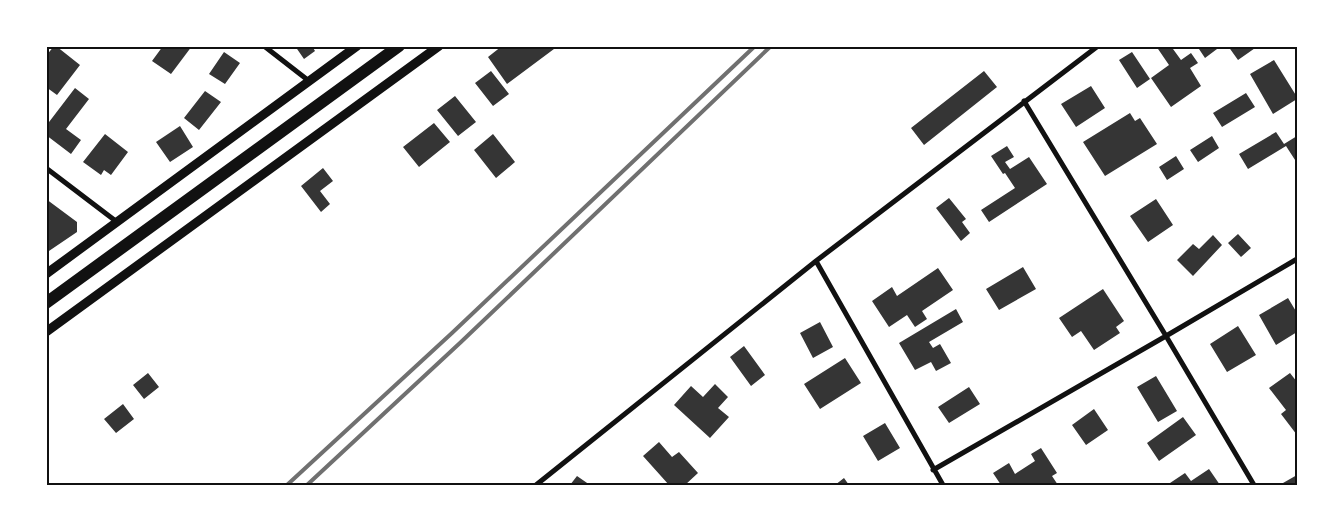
<svg xmlns="http://www.w3.org/2000/svg" width="1343" height="531" font-family="'Space Grotesk',sans-serif">
<rect width="100%" height="100%" fill="#fff"/>
<!-- building -->
<path fill="#353535" d="M54,46H56L80,65L57,95L46,87V56Z
M163,46H192L171,74L152,61Z
M295,46H312L315,51L304,59Z
M502,46H558L507,84L488,57Z
M1156,46H1177L1173,49L1181,60L1191,53L1198,63L1190,68L1201,86L1171,107L1151,78L1169,65Z
M1197,46H1221L1205,58Z
M1228,46H1258L1238,60Z
M224,52L240,63L225,84L209,74Z
M1132,52L1150,79L1137,88L1119,60Z
M1274,60L1297,97V99L1273,114L1250,74Z
M491,71L509,94L493,106L475,83Z
M984,71L997,87L924,145L911,128Z
M1091,86L1105,108L1076,127L1061,104Z
M75,88L89,99L66,129L81,140L71,154L46,135V126Z
M205,91L221,102L199,130L184,118Z
M1246,93L1255,107L1222,127L1213,113Z
M455,96L476,122L458,136L437,110Z
M1130,113L1135,121L1140,118L1157,144L1105,176L1083,142Z
M434,123L450,142L419,167L403,147Z
M180,126L193,147L170,162L156,142Z
M1276,132L1284,144L1297,136V163L1286,146L1248,169L1239,154Z
M105,134L128,152L111,175L104,170L101,175L83,162Z
M493,134L515,162L496,178L474,150Z
M1212,136L1219,148L1198,162L1190,150Z
M1007,146L1014,157L1005,162L1010,169L1029,157L1047,184L989,222L981,210L1015,188L1005,173L1003,174L991,156Z
M1176,156L1184,169L1167,180L1159,167Z
M323,168L333,181L320,191L330,204L321,212L301,186Z
M949,198L966,219L962,222L970,233L961,241L936,208Z
M46,199L77,222V232L46,253Z
M1156,199L1173,225L1148,242L1130,216Z
M1238,234L1251,248L1241,257L1228,243Z
M1213,235L1222,245L1193,276L1177,260L1193,244L1199,249Z
M1023,267L1036,289L999,310L986,289Z
M938,268L953,290L922,311L927,319L915,327L907,315L889,327L872,301L892,287L897,296Z
M1103,289L1124,321L1116,327L1120,333L1094,350L1081,331L1072,337L1059,318Z
M1288,298L1297,313V332L1276,345L1259,315Z
M956,309L963,322L929,342L933,348L940,344L951,363L936,371L931,362L915,370L899,343Z
M820,322L833,347L813,358L800,333Z
M1238,326L1256,355L1227,372L1210,344Z
M744,346L765,375L751,386L730,357Z
M845,358L861,383L820,409L804,384Z
M148,373L159,387L144,399L133,385Z
M1290,373L1297,382V435L1281,414L1286,410L1269,388Z
M1156,376L1177,411L1158,422L1137,387Z
M715,384L728,397L718,408L729,417L710,438L674,405L691,386L703,397Z
M969,387L980,404L949,423L938,407Z
M123,404L134,419L116,433L104,419Z
M1094,409L1108,430L1086,445L1072,425Z
M1183,417L1196,435L1159,461L1147,443Z
M885,423L900,448L878,461L863,436Z
M659,442L672,457L679,452L698,473L685,485H669L643,456Z
M1041,448L1057,473L1052,476L1058,485H1034L1033,483L1029,485H1001L993,473L1009,463L1015,474L1035,461L1031,454Z
M1209,469L1220,485H1167L1185,473L1191,481Z
M1297,475V485H1285L1283,483Z
M577,476L590,485H570Z
M844,478L849,485H835Z"/>
<g fill="none" stroke-linecap="round" stroke-linejoin="round">
<!-- minor -->
<path stroke="#111" stroke-width="5" d="M264,46L309,81
M1024,101L1166,336L1254,485
M46,168L117,222
M816,261L943,485
M933,470L1166,336L1297,259
M536,485L816,261L1098,46"/>
<!-- tertiary -->
<path stroke="#111" stroke-width="9" d="M46,274L357,46
M46,332L439,46"/>
<!-- primary -->
<path stroke="#111" stroke-width="12" d="M46,303L399,46"/>
<!-- rail -->
<path stroke="#707070" stroke-width="4" d="M287,485L452,333L755,46
M307,485L461,342L771,46"/>
</g>
<!-- border -->
<rect width="1343" height="531" fill="none" stroke="#ffffff" stroke-width="95"/>
<rect x="48" y="48" width="1248" height="436" fill="none" stroke="#111" stroke-width="2"/>
</svg>
